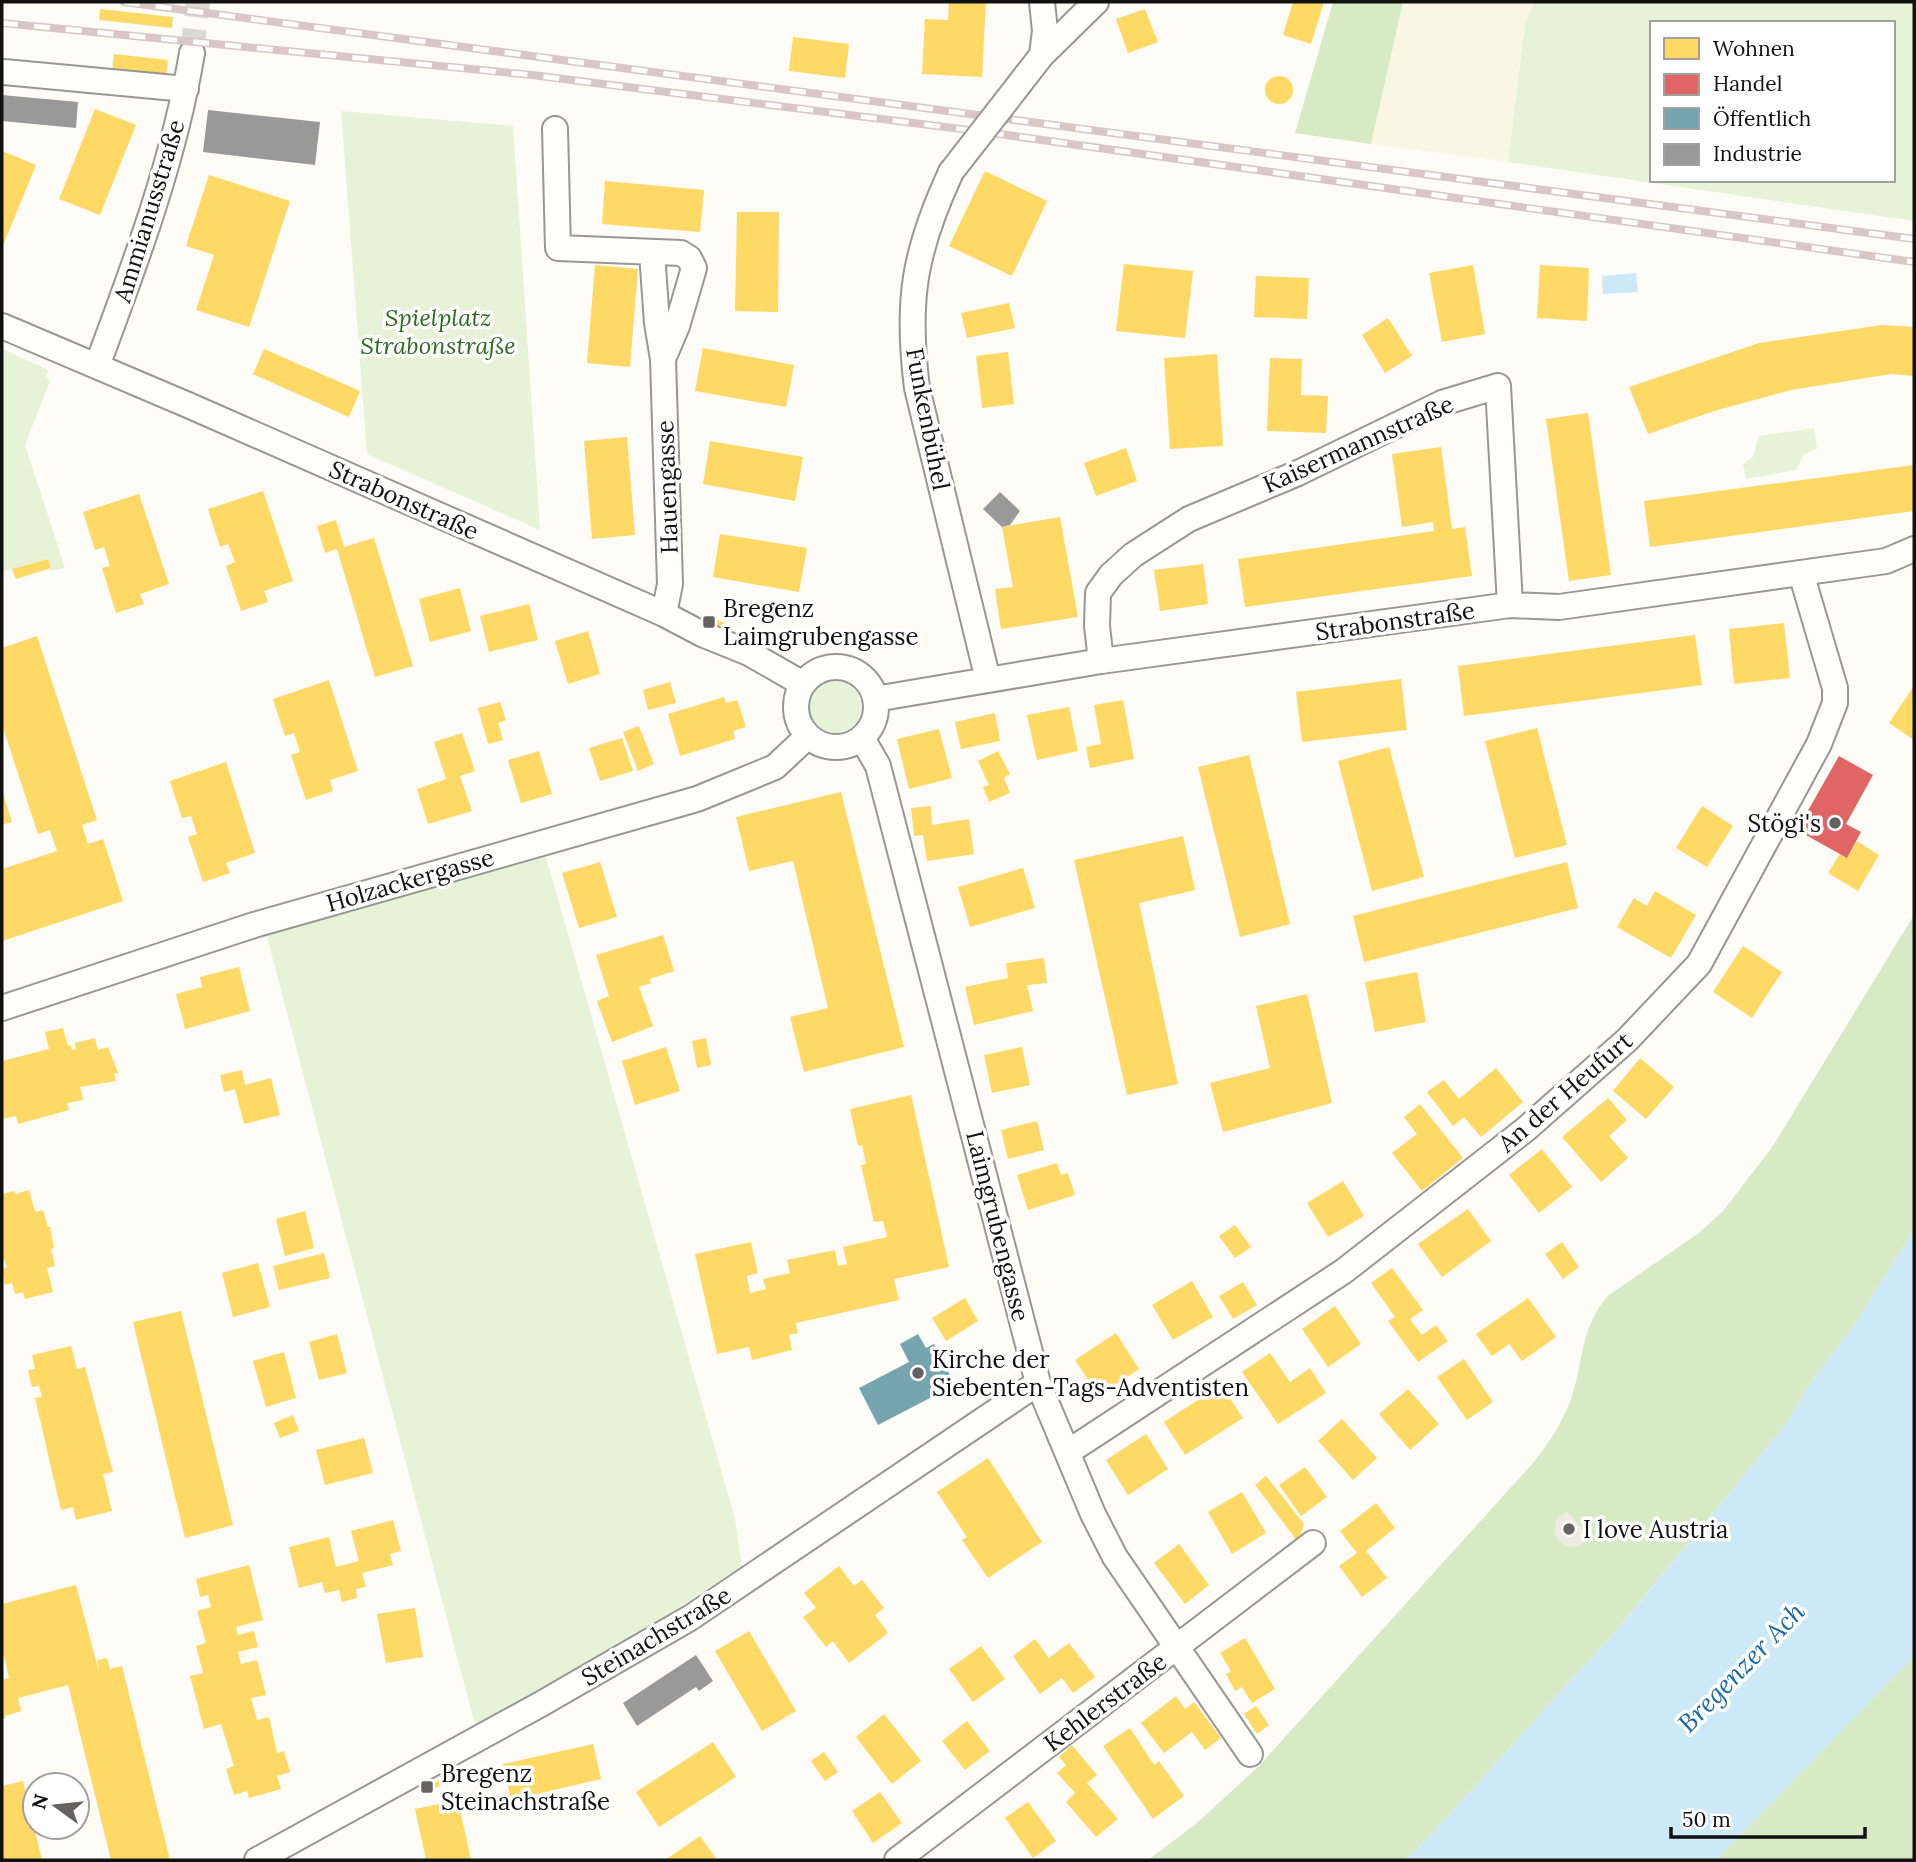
<svg xmlns="http://www.w3.org/2000/svg" width="1916" height="1862" font-family="Lora,serif">
<rect width="100%" height="100%" fill="#fdfcf7"/>
<!-- farmland -->
<path fill="#f9f7e4" d="M1403,2H1535L1525,24L1508,162L1371,144Z"/>
<!-- green -->
<path fill="#e7f3d7" fill-rule="evenodd" d="M1535,2H1914V221L1508,162L1525,24ZM1652,23H1893V180H1652Z
M341,111L513,126L540,530L367,454Z
M2,349L49,370L46,376L50,381L25,445L65,568L51,571L47,559L2,572Z
M1814,428L1817,449L1804,454L1796,470L1746,479L1743,464L1753,457L1759,436Z
M809 707a26 26 0 1 1 52 0a26 26 0 1 1-52 0Z
M546,857L735,1519L742,1566L629,1640L475,1725L266,933L406,893Z"/>
<!-- forest -->
<path fill="#d8eac5" d="M1333,2H1403L1371,144L1295,133Z
M1914,915V1230L1855,1324L1811,1382L1784,1427L1619,1627L1428,1838L1405,1860H1148L1197,1823L1259,1766L1533,1463C1548,1444 1561,1425 1570,1402C1584,1364 1579,1327 1609,1295L1699,1233L1723,1211L1773,1146Z
M1914,1656V1860H1716L1738,1837Z"/>
<!-- plaza -->
<path fill="#edebe2" d="M1567,1511L1590,1537L1580,1546L1569,1547L1563,1545L1554,1533L1556,1519Z"/>
<!-- water -->
<path fill="#cde8f7" d="M1636,273L1638,292L1603,294L1602,276Z
M1914,1230V1656L1716,1860H1405L1428,1838L1621,1625L1784,1427L1811,1382L1855,1324Z"/>
<!-- homes -->
<path fill="#ffd966" d="M949,2H986L982,77L922,74L925,19L948,20Z
M1293,2H1324L1311,44L1283,35Z
M100,9L173,17L172,28L99,20Z
M1145,9L1158,42L1128,53L1116,19Z
M793,37L849,44L845,78L789,71Z
M114,54L168,60L166,78L112,72Z
M1265 90a14 14 0 1 1 28 0a14 14 0 1 1-28 0Z
M95,109L136,125L100,215L59,199Z
M2,151L36,165L2,248Z
M985,171L1047,201L1012,276L949,246Z
M209,175L290,201L249,327L196,310L214,255L186,246Z
M605,181L704,190L700,232L602,224Z
M737,212H779L778,312L735,311Z
M1124,264L1193,271L1185,338L1116,331Z
M595,265L638,269L630,367L587,363Z
M1473,265L1485,334L1442,342L1429,273Z
M1540,265L1589,268L1587,321L1537,318Z
M1256,276L1309,278L1307,319L1254,317Z
M1009,303L1015,328L967,338L961,313Z
M1388,318L1412,356L1385,373L1362,335Z
M1882,325L1914,327V376L1891,374L1791,390L1714,411L1648,434L1629,387L1759,343Z
M703,348L794,365L786,407L695,391Z
M264,349L360,391L349,417L253,374Z
M1008,352L1014,404L982,408L976,356Z
M1217,354L1223,446L1170,449L1164,358Z
M1270,358L1302,359L1301,395L1328,396L1326,433L1267,431Z
M1588,413L1611,575L1569,581L1546,419Z
M627,437L635,535L592,539L584,441Z
M710,441L803,457L795,501L703,484Z
M1441,447L1452,529L1465,527L1472,576L1245,607L1238,559L1434,531L1433,522L1402,527L1392,454Z
M1126,448L1137,481L1096,496L1084,463Z
M1914,465V511L1650,547L1644,501Z
M263,491L293,581L264,591L268,602L241,611L226,566L235,562L228,544L220,547L208,509Z
M139,494L169,584L140,594L144,604L116,613L102,568L110,566L104,547L95,550L83,512Z
M1060,517L1078,617L1001,629L995,589L1013,587L1002,527Z
M336,520L344,547L374,538L413,666L375,677L337,549L325,553L317,526Z
M720,534L807,548L799,592L713,577Z
M48,559L51,568L16,579L12,569Z
M1203,564L1208,604L1160,611L1154,570Z
M460,588L471,631L430,642L419,599Z
M529,604L538,640L489,652L480,616Z
M717,620L733,626L731,631L715,625Z
M1784,623L1790,678L1734,684L1729,629Z
M588,631L600,674L568,684L555,641Z
M1695,635L1702,685L1464,716L1458,666Z
M37,636L97,820L82,825L88,844L103,839L123,901L2,941V869L57,851L50,830L38,834L2,725V648Z
M1401,679L1407,730L1302,742L1296,692Z
M329,680L358,771L330,780L333,791L306,800L291,755L300,752L294,733L285,736L273,699Z
M670,682L676,703L648,710L643,690Z
M1914,686V740L1889,723Z
M724,697L726,703L737,700L746,727L733,731L735,739L680,756L668,714Z
M1123,700L1134,759L1090,768L1086,747L1101,744L1094,705Z
M500,702L506,720L498,723L503,740L488,744L478,708Z
M1069,707L1078,751L1037,760L1027,715Z
M995,713L1000,741L961,749L955,722Z
M639,726L654,764L638,771L623,732Z
M1537,728L1567,845L1515,858L1485,741Z
M939,729L952,778L909,789L897,739Z
M462,733L475,771L460,776L472,811L428,824L417,789L446,779L434,742Z
M622,738L633,771L600,781L589,748Z
M1389,747L1424,877L1372,891L1338,761Z
M539,751L552,794L521,803L508,760Z
M998,751L1010,774L1004,778L1010,793L989,802L983,787L989,785L978,761Z
M1249,755L1290,924L1240,937L1198,767Z
M226,762L255,853L226,863L230,873L203,882L188,837L197,834L191,816L182,818L170,781Z
M2,790L12,822L2,825Z
M841,792L904,1047L804,1072L790,1017L828,1008L793,861L749,871L736,817Z
M931,806L932,825L969,819L974,854L927,861L923,835L914,836L911,808Z
M1702,806L1733,826L1707,867L1676,848Z
M1183,836L1195,890L1139,903L1178,1084L1127,1095L1074,860Z
M1857,841L1879,855L1858,891L1828,873L1840,854L1847,858Z
M600,862L617,917L579,928L562,873Z
M1567,862L1578,908L1364,962L1353,916Z
M1023,868L1035,908L970,927L958,887Z
M1655,891L1696,915L1671,958L1617,927L1634,898L1647,906Z
M663,935L674,971L650,979L651,983L639,987L653,1026L612,1042L597,1001L609,996L596,955Z
M1743,946L1782,972L1752,1018L1713,992Z
M1044,958L1047,983L1027,985L1033,1011L974,1025L965,987L1008,978L1006,963Z
M239,967L250,1011L185,1029L176,994L202,987L200,977Z
M1417,972L1426,1022L1375,1032L1365,982Z
M1307,994L1332,1103L1223,1132L1210,1083L1270,1068L1256,1006Z
M63,1028L68,1046L71,1045L72,1050L76,1049L75,1043L95,1038L98,1050L108,1047L118,1073L114,1074L116,1081L80,1087L83,1100L67,1103L69,1110L18,1124L16,1116L2,1119V1061L49,1049L45,1032Z
M706,1038L711,1065L697,1068L692,1041Z
M666,1047L680,1091L635,1105L622,1061Z
M1022,1047L1030,1085L992,1093L984,1055Z
M1640,1058L1674,1087L1646,1119L1613,1091Z
M1496,1068L1523,1102L1481,1137L1464,1117L1453,1126L1427,1092L1444,1080L1459,1099Z
M242,1070L245,1085L271,1078L280,1115L244,1124L235,1089L224,1092L220,1075Z
M911,1095L949,1267L894,1279L899,1300L796,1323L798,1333L789,1335L792,1350L752,1360L749,1347L717,1354L695,1254L751,1242L758,1273L747,1276L750,1293L766,1289L763,1279L790,1273L787,1260L835,1250L838,1266L847,1264L843,1247L887,1237L883,1221L874,1222L861,1165L866,1164L862,1145L858,1146L850,1109Z
M1608,1098L1627,1120L1609,1136L1628,1158L1601,1182L1562,1137Z
M1420,1104L1463,1158L1422,1191L1392,1153L1417,1134L1404,1117Z
M1037,1121L1044,1150L1008,1159L1001,1130Z
M1542,1149L1572,1187L1539,1213L1509,1175Z
M1057,1163L1061,1175L1068,1173L1075,1195L1028,1210L1017,1175Z
M1343,1181L1364,1216L1328,1237L1307,1203Z
M29,1190L34,1208L36,1212L43,1210L48,1227H50L54,1248L51,1249L55,1266L47,1268L53,1292L25,1299L23,1292L15,1294L12,1283L5,1285L2,1271V1269L7,1267L2,1255V1194L14,1191L16,1194Z
M1468,1209L1491,1241L1442,1277L1418,1244Z
M305,1211L314,1248L285,1256L276,1219Z
M1235,1225L1251,1247L1235,1258L1219,1236Z
M1562,1242L1579,1267L1563,1279L1545,1254Z
M324,1253L330,1278L279,1290L273,1266Z
M258,1263L270,1307L233,1317L222,1273Z
M1392,1268L1423,1310L1410,1319L1422,1335L1436,1325L1448,1341L1418,1362L1388,1321L1395,1317L1371,1283Z
M1192,1281L1213,1317L1173,1340L1152,1305Z
M1243,1282L1257,1305L1233,1319L1219,1296Z
M965,1298L978,1321L946,1341L932,1318Z
M1528,1298L1556,1337L1522,1361L1509,1344L1492,1356L1476,1334Z
M1335,1306L1361,1344L1328,1367L1302,1329Z
M181,1311L233,1525L185,1538L133,1322Z
M1116,1333L1139,1369L1099,1396L1075,1360Z
M337,1334L347,1373L319,1380L309,1342Z
M71,1346L77,1369L85,1367L113,1472L103,1474L112,1511L76,1520L73,1507L61,1510L35,1398L42,1397L39,1386L32,1387L28,1370L35,1369L32,1355Z
M284,1352L296,1398L266,1407L253,1361Z
M1270,1353L1290,1382L1310,1368L1326,1393L1278,1424L1242,1372Z
M1464,1359L1493,1402L1467,1420L1437,1377Z
M1221,1385L1243,1418L1185,1455L1164,1422Z
M1408,1389L1439,1424L1410,1450L1379,1414Z
M293,1415L299,1431L280,1438L274,1423Z
M1342,1419L1377,1458L1353,1480L1318,1441Z
M1146,1434L1168,1469L1128,1495L1106,1460Z
M364,1438L373,1473L325,1485L316,1450Z
M988,1458L1042,1542L988,1578L962,1540L967,1537L937,1492Z
M1305,1467L1327,1497L1301,1516L1279,1485Z
M1266,1476L1304,1524L1298,1542L1255,1485Z
M1242,1492L1266,1533L1232,1554L1208,1512Z
M1376,1503L1395,1528L1366,1551L1387,1578L1362,1597L1339,1566L1357,1553L1340,1531Z
M393,1520L401,1551L390,1554L393,1565L362,1573L366,1587L356,1589L357,1598L342,1602L339,1590L325,1593L322,1582L299,1588L289,1547L329,1537L336,1567L359,1561L351,1531Z
M1179,1544L1209,1585L1185,1604L1154,1563Z
M249,1565L263,1620L236,1627L238,1635L254,1631L258,1647L238,1652L241,1664L257,1660L266,1695L251,1698L257,1720L269,1717L277,1753L284,1751L290,1772L277,1776L281,1789L249,1798L247,1791L234,1795L226,1769L234,1766L221,1724L204,1729L190,1676L203,1673L196,1646L206,1643L197,1611L211,1607L208,1595L200,1597L196,1579Z
M839,1566L854,1586L862,1580L884,1608L875,1615L888,1633L849,1663L833,1641L826,1647L803,1617L816,1608L804,1593Z
M76,1585L99,1672L97,1660L107,1658L110,1669L122,1666L170,1860H111L68,1685L18,1698L21,1711L5,1716L6,1718L2,1719V1680L9,1678L2,1648V1604Z
M415,1608L423,1657L386,1663L377,1614Z
M749,1631L796,1711L762,1731L715,1651Z
M1245,1638L1275,1689L1252,1703L1242,1687L1235,1691L1226,1674L1231,1671L1220,1653Z
M1035,1639L1049,1658L1069,1643L1095,1677L1073,1693L1062,1678L1040,1694L1013,1656Z
M981,1646L1005,1679L973,1702L949,1669Z
M1176,1696L1185,1709L1194,1702L1221,1738L1205,1750L1192,1732L1164,1753L1141,1723Z
M1256,1706L1269,1725L1257,1734L1244,1714Z
M884,1714L921,1761L892,1784L856,1737Z
M967,1721L990,1751L965,1770L942,1741Z
M1130,1728L1154,1765L1159,1761L1184,1796L1153,1819L1103,1746Z
M713,1742L736,1777L659,1827L636,1792Z
M593,1744L601,1779L511,1800L503,1764Z
M1072,1745L1097,1775L1087,1783L1118,1819L1096,1837L1066,1802L1075,1793L1057,1773L1066,1765L1059,1757Z
M824,1752L838,1772L825,1781L811,1761Z
M444,1777L447,1782L432,1790L429,1786Z
M23,1781L42,1860H2V1786Z
M880,1792L902,1823L873,1843L852,1811Z
M458,1800L471,1860H426L415,1809Z
M1028,1802L1056,1841L1033,1858L1005,1818Z
M700,1836L717,1860H665Z"/>
<!-- shops -->
<path fill="#e06666" d="M1839,756L1873,775L1846,824L1861,832L1847,858L1797,830Z"/>
<!-- public -->
<path fill="#76a5af" d="M918,1334L926,1348L934,1344L955,1385L878,1425L859,1388L909,1362L900,1344Z"/>
<!-- industry -->
<path fill="#999" d="M2,95L78,102L76,128L2,121Z
M208,110L320,122L315,165L203,152Z
M1000,492L1020,511L1010,525L1002,527L983,509Z
M696,1655L713,1681L699,1691L696,1687L637,1726L623,1703Z"/>
<g fill="none" stroke-linecap="round" stroke-linejoin="round">
<!-- minor-tunnel -->
<path stroke="#dad9d4" stroke-width="24" stroke-dasharray="24 12" stroke-linecap="butt" d="M192,53L198,2"/>
<!-- minor casing -->
<g stroke="#979795" stroke-width="28">
<path id="minor" d="M1042,55L1045,31L1042,2
M4,72L186,89
M1021,82L1042,55L1096,2
M555,129L558,248L681,253L689,258L694,268L677,326L663,359
M951,172C914,252 906,301 917,388L988,680
M652,253L657,323L663,359L670,584L664,614
M2,326L188,405L664,614L702,634L749,653L803,684
M97,366C135,264 174,161 192,53
M1101,661L1097,626L1098,593L1111,575L1133,555L1189,519L1298,473L1442,403L1498,386L1510,605
M796 707a40 40 0 1 1 80 0a40 40 0 1 1-80 0Z
M875,699L1101,661L1510,605L1559,607L1886,561L1914,549
M862,738L878,766L1038,1383L1093,1514L1115,1557L1250,1754
M2,1008L254,925L697,799L775,767L808,736
M1068,1452L1344,1271L1526,1129L1627,1040L1699,964L1819,744L1835,703V688L1801,573
M257,1860L541,1704L690,1618L1038,1383
M897,1860L1313,1543"/>
</g>
<!-- minor -->
<use href="#minor" stroke="#fffffe" stroke-width="24"/>
<!-- rail casing -->
<g stroke="#d9c6c7" stroke-width="8">
<path id="rail" d="M124,2L1914,239
M2,23L532,75L985,132L1914,262"/>
</g>
<!-- rail -->
<use href="#rail" stroke="#fff" stroke-width="5" stroke-dasharray="16" stroke-linecap="butt"/>
<!-- minor-bridge casing -->
<g stroke="#979795" stroke-width="28" stroke-linecap="butt">
<path id="minor-bridge" d="M951,172L1021,82"/>
</g>
<!-- minor-bridge -->
<use href="#minor-bridge" stroke="#fffffe" stroke-width="24"/>
</g>
<!-- markers -->
<g fill="#646362" stroke="#fff" stroke-width="2.5">
<rect x="702" y="615" width="14" height="14" rx="3.5"/>
<circle cx="1835" cy="823" r="7"/>
<circle cx="918" cy="1373" r="7"/>
<circle cx="1569" cy="1529" r="7"/>
<rect x="420" y="1780" width="14" height="14" rx="3.5"/>
</g>
<g text-anchor="middle" dominant-baseline="central" stroke-width="7" stroke-linejoin="round" paint-order="stroke">
<!-- street labels -->
<g font-size="24" fill="#111" stroke="#fff">
<text transform="translate(149 211) rotate(-73)">Ammianusstraße</text>
<text transform="translate(928 419) rotate(79)">Funkenbühel</text>
<text transform="translate(1358 444) rotate(-24)">Kaisermannstraße</text>
<text transform="translate(667 487) rotate(-92)">Hauengasse</text>
<text transform="translate(404 500) rotate(24)">Strabonstraße</text>
<text transform="translate(1395 621) rotate(-8)">Strabonstraße</text>
<text transform="translate(410 880) rotate(-16)">Holzackergasse</text>
<text transform="translate(1565 1092) rotate(-41)">An der Heufurt</text>
<text transform="translate(998 1226) rotate(76)">Laimgrubengasse</text>
<text transform="translate(656 1636) rotate(-31)">Steinachstraße</text>
<text transform="translate(1105 1702) rotate(-37)">Kehlerstraße</text>
</g>
<!-- park labels -->
<g font-size="24" font-style="italic" fill="#2f6b1f" stroke="#fff">
<text x="438" y="317">Spielplatz<tspan x="438" dy="28">Strabonstraße</tspan></text>
</g>
<!-- poi labels -->
<g font-size="24" fill="#111" stroke="#fff" text-anchor="start">
<text x="723" y="608">Bregenz<tspan x="723" dy="28">Laimgrubengasse</tspan></text>
<text x="1821" y="823" text-anchor="end">Stögi's</text>
<text x="932" y="1359">Kirche der<tspan x="932" dy="28">Siebenten-Tags-Adventisten</tspan></text>
<text x="1583" y="1529">I love Austria</text>
<text x="441" y="1773">Bregenz<tspan x="441" dy="28">Steinachstraße</tspan></text>
</g>
<!-- water labels -->
<g font-size="26" font-style="italic" fill="#1768a6" stroke="#fff">
<text transform="translate(1741 1667) rotate(-46)">Bregenzer Ach</text>
</g>
</g>
<!-- border -->
<rect width="1916" height="1862" fill="none" stroke="#111111" stroke-width="7"/>
<!-- legend -->
<rect x="1650" y="21" width="245" height="161" fill="#ffffff" stroke="#a0a0a0" stroke-width="2"/>
<rect x="1664" y="38" width="35" height="21" fill="#ffd966" stroke="#a0a0a0" stroke-width="2"/>
<text x="1713" y="56" font-size="21" fill="#111111">Wohnen</text>
<rect x="1664" y="74" width="35" height="21" fill="#e06666" stroke="#a0a0a0" stroke-width="2"/>
<text x="1713" y="91" font-size="21" fill="#111111">Handel</text>
<rect x="1664" y="108" width="35" height="21" fill="#76a5af" stroke="#a0a0a0" stroke-width="2"/>
<text x="1713" y="126" font-size="21" fill="#111111">Öffentlich</text>
<rect x="1664" y="144" width="35" height="21" fill="#999999" stroke="#a0a0a0" stroke-width="2"/>
<text x="1713" y="161" font-size="21" fill="#111111">Industrie</text>
<!-- north arrow -->
<g transform="translate(56 1806) rotate(285)"><circle r="33" fill="#ffffff" stroke="#a0a0a0" stroke-width="2"/>
<path d="M0-5L12 26L0 18L-12 26Z" fill="#646362"/>
<text y="-10" font-size="19" font-weight="bold" text-anchor="middle" fill="#111111">N</text>
</g>
<!-- scale -->
<path d="M1671 1827v10h194v-10" fill="none" stroke="#111111" stroke-width="3.5"/>
<text x="1682" y="1827" font-size="21" fill="#111111" stroke="#ffffff" stroke-width="5" paint-order="stroke">50 m</text>
</svg>
